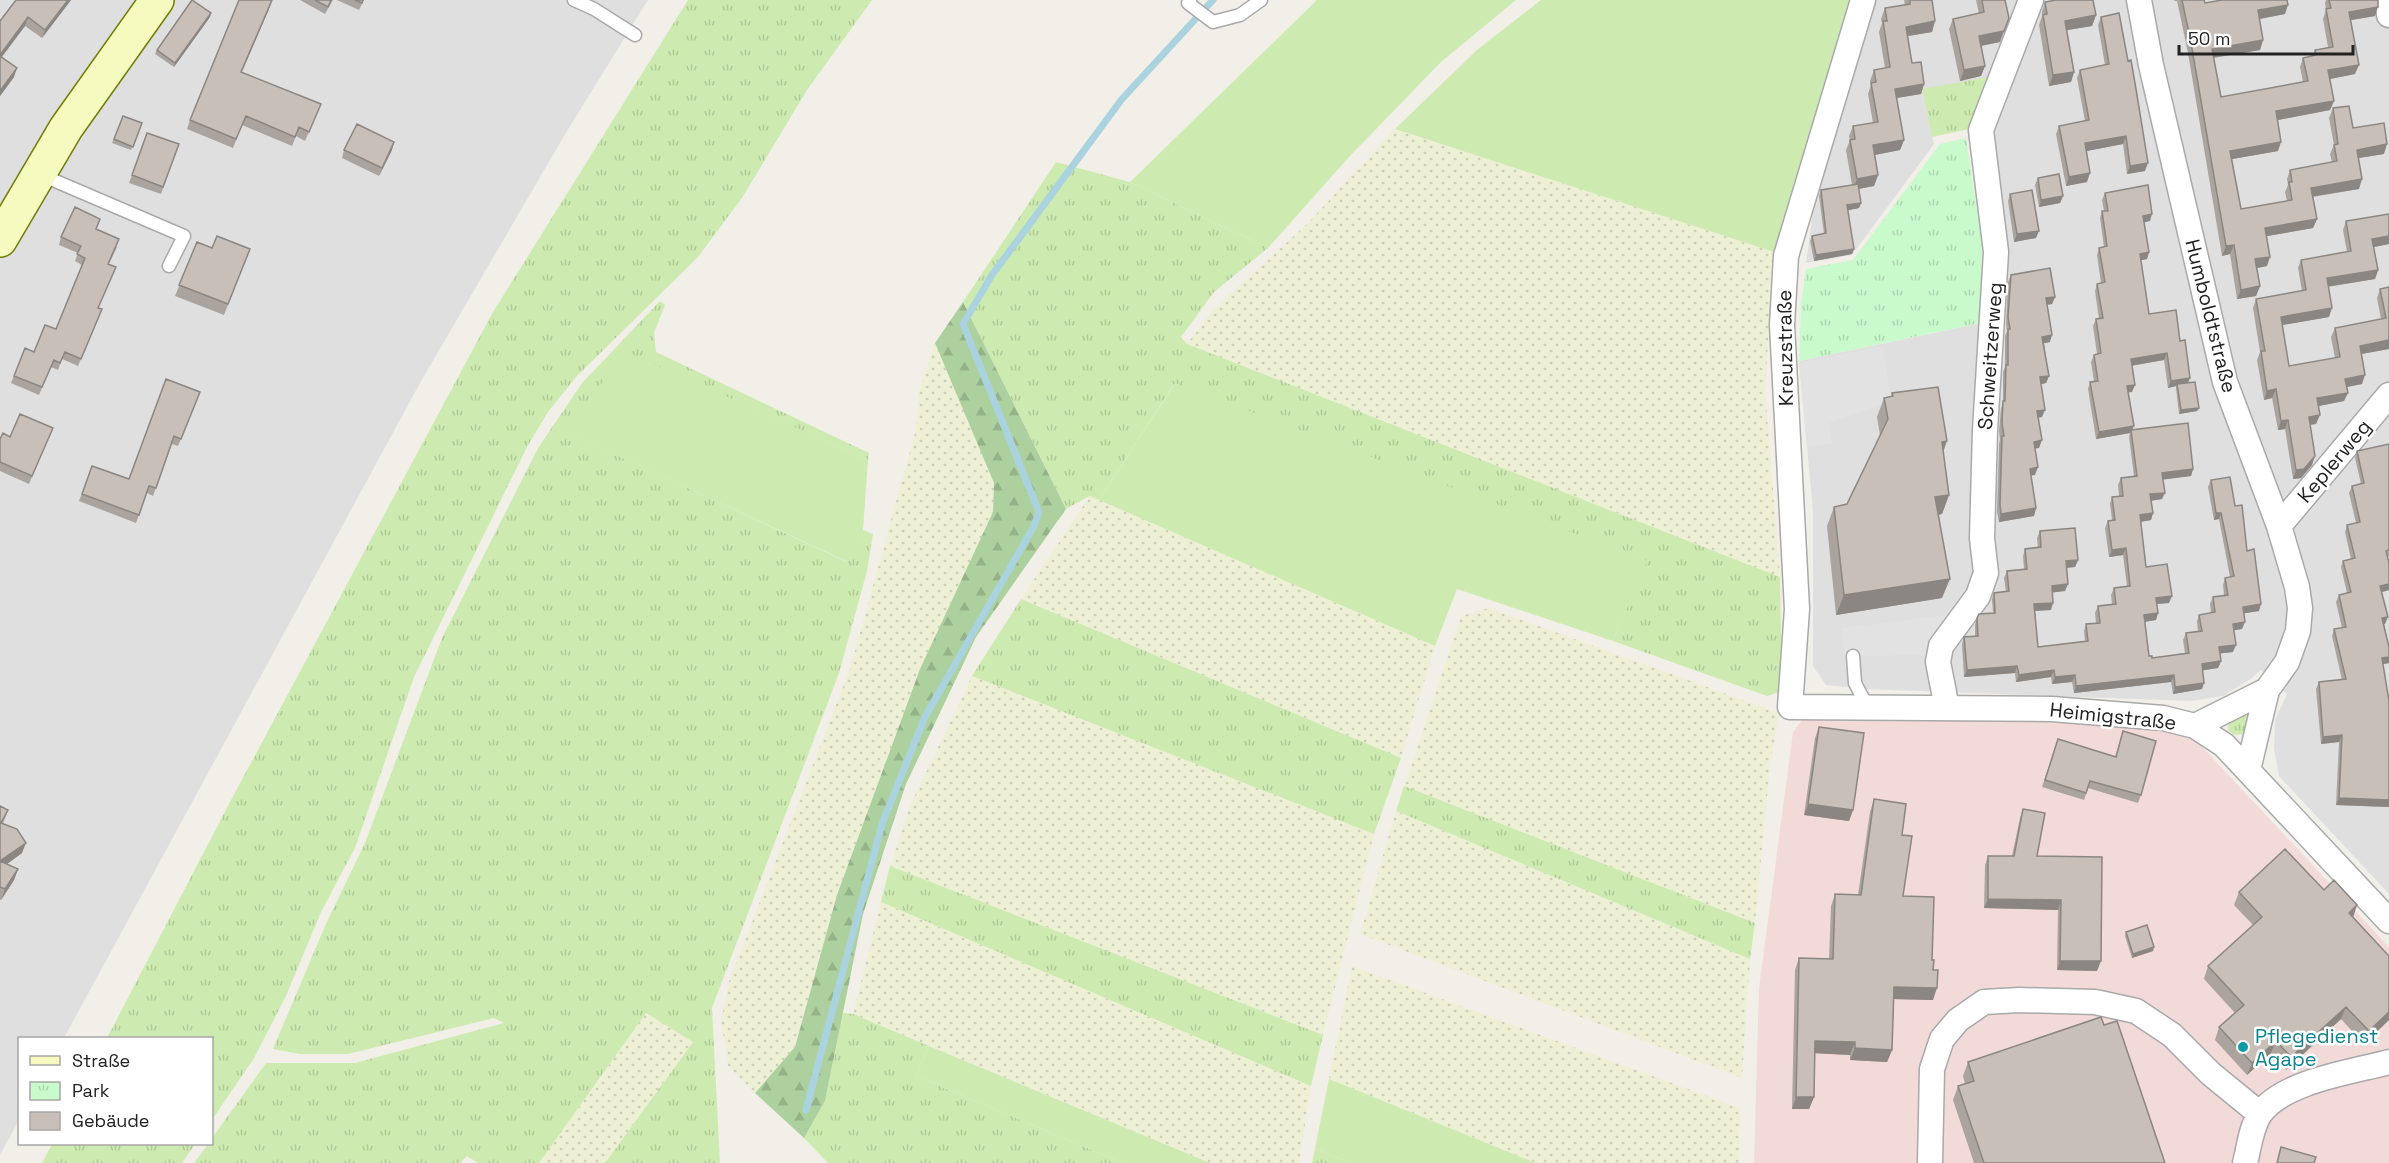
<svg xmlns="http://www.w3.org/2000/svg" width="2389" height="1163" font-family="'Space Grotesk',sans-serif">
<defs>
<pattern id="farmland-dots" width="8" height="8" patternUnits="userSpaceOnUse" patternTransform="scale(1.5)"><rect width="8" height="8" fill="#eef0d5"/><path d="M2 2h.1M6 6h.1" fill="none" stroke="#ccceb7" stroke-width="1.8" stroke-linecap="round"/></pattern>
<pattern id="grass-tufts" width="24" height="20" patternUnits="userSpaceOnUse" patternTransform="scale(1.5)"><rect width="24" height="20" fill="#cdebb0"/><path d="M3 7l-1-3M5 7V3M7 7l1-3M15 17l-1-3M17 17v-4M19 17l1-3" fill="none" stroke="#b0c997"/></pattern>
<pattern id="forest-firs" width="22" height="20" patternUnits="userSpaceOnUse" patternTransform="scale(1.5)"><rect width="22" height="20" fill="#add19e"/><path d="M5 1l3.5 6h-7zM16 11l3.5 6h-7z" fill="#95b388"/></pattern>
<pattern id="park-tufts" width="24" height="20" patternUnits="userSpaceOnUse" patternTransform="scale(1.5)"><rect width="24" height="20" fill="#c8facc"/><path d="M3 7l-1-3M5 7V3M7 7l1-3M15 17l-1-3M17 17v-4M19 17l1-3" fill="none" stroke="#acd6af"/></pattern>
</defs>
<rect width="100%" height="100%" fill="#f2efe9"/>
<!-- residential -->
<path fill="#e0dfdf" d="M0,0H648L564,136L420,383L64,1038H20L19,1120L0,1155Z
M1874,0H2389V894L2279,776L2274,748L2275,720L2287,694L2261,670L2252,678L2223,696L2191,701L1864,689L1826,685L1813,666V511L1799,361L2001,319L1986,132L1922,89L1934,144L1852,255L1806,263L1814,204Z"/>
<!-- commercial -->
<path fill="#f2dad9" d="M1806,715L2159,726L2194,738L2389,947V1163H1754L1759,988L1793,732Z"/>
<!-- farmland -->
<path fill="url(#farmland-dots)" d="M1395,129L1774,252L1765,390L1780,577L1187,344L1212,311L1308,223Z
M935,343L994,483L993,512L920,669L837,895L795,1047L755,1093L728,1066L721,1021L729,981L850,669L915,433L919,391Z
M1090,496L1435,646L1401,758L1021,599Z
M1489,608L1779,713L1770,766L1755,923L1404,786L1461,616Z
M972,676L1374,834L1323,1035L890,866L909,808Z
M1396,811L1750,959L1742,1078L1360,934Z
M881,902L1311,1086L1299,1163H1210L853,1014Z
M1352,966L1740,1108L1739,1163H1536L1329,1079Z
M646,1013L693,1042L605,1163H539Z"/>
<!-- grass -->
<path fill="url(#grass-tufts)" d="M688,0H872L807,90L742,198L698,257L577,376L548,412L527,447L414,677L355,848L321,912L286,996L254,1058L212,1120V1038H107L230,802L493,312Z
M1989,77L1969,129L1932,137L1922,89Z
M1056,162L1130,182L1268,248L1214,292L1181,337L1187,344L1780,577L1782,691L1767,696L1613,641L1646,561L1174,384L1099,500L1090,496L1066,509L963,302Z
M660,301L665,305L654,333L656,352L869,453L868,460L625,352L567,432L847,562L863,530L873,534L867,571L839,673L712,1008L720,1163H605L693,1042L646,1013L539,1163H478L467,1156L460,1163H194L208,1144H212V1138L266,1063H355L504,1023L494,1018L348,1054H300L273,1049L325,926L365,843L442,638L538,448L582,383Z
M1021,599L1401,758L1374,834L972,676Z
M2250,711L2251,728L2244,734L2234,735L2228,730L2229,722Z
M1404,786L1755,923L1750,959L1396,811Z
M890,866L1323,1035L1311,1086L881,902Z
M843,1013L853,1014L929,1046L916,1076L1123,1163H828L804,1138L825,1101Z
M52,1144H195L182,1163H42Z
M1315,1148L1350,1163H1312Z"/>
<!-- forest -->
<path fill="url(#forest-firs)" d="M963,302L1066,509L976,637L906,784L863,914L825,1101L804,1138L755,1093L795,1047L837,895L920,669L993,512L994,483L935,343Z"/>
<!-- park -->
<path fill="url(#park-tufts)" d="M1966,138L1982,244L1980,323L1799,361L1801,305L1806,269L1853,260L1940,144Z"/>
<!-- garden -->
<path fill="#cdebb0" d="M1317,0H1516L1441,62L1349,157L1268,248L1130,182Z
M1541,0H1849L1774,252L1395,129L1478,49Z
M625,351L868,460L863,530L848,562L566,432Z
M1175,383L1647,561L1613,641L1457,589L1435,646L1099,500Z
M929,1046L1210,1163H1123L916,1076Z
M1329,1079L1536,1163H1350L1315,1148Z"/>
<!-- parking -->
<path fill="#e2e2e2" d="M1883,346L1891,402L1829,423L1832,444L1807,446L1799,363Z
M1946,615L1933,655L1845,656L1841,628Z"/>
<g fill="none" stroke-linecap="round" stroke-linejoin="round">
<!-- stream -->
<path stroke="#aad3df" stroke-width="7" d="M806,1110L882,824L925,717L1034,526L1039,512L963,324L992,275L1122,99L1213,0"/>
<!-- lane casing -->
<g stroke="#a9a9a9" stroke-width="15">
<path id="lane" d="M574,0L594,9L635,35
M1190,0L1188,3L1213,22L1240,15L1261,0
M39,174L184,236L169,266
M1853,656L1855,683L1867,706"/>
</g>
<!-- street casing -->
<g stroke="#a9a9a9" stroke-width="27">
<path id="street" d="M1863,0L1786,256L1782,325L1797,609L1790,707L2052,709L2163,718L2195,726L2224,745L2389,921
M2139,0L2151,65L2225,382L2279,526L2297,587L2300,608L2298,631L2287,662L2267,690L2248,770
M2388,0L2389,15
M2279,526L2389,395
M1947,708L1938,662L1941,646L1978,596L1986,573L1982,538L1985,430L1996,252L1981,130L2031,0
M2195,726L2267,690
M1930,1163L1932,1069L1942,1039L1958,1020L1984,1002L2019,1000L2095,1002L2136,1011L2172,1035L2211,1074L2260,1114
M2245,1163C2249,1148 2251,1127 2260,1114C2283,1081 2352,1072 2389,1062"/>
</g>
<!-- secondary casing -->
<g stroke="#707d05" stroke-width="36">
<path id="secondary" d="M0,240L66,128L157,0"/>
</g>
<!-- lane -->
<use href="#lane" stroke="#fff" stroke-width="12"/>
<!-- street -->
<use href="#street" stroke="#fff" stroke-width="24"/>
<!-- secondary -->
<use href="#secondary" stroke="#f7fabf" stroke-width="33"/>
</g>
<!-- wall -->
<path fill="#aba49e" d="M71,0L42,38L25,26L2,57L14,77L0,96V21Z
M300,0H333L325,14Z
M337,0H364L359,10Z
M1904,0H1932L1935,21L1932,32L1908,36L1912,63L1924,84L1921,94L1896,98L1904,140L1900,150L1875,155L1878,175L1874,186L1858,189L1861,203L1859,208L1848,210L1854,249L1852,254L1814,261L1810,241L1812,236L1824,234L1819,196L1821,190L1852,185L1846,150L1850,140L1849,136L1853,126L1873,123L1868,94L1871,85L1870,81L1874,70L1885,68L1879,32L1882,23L1881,19L1885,8L1905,5Z
M1976,0H2005L2000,42L1981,46L1985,66L1981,76L1960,81L1949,29L1953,19L1979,14Z
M2174,0H2204L2205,3L2285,14L2259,19L2263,40L2260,50L2214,58L2221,97L2303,82L2300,67L2303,58L2313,56L2315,50L2328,47L2323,19L2326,10L2325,3L2326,0H2378L2375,16L2350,20L2355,74L2330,79L2334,101L2330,110L2278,120V151L2232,159L2241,209L2287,201L2285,192L2288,185L2287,179L2290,170L2332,162L2330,154L2334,145L2329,118L2333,108L2353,128L2384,154L2358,158L2359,189L2313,197L2317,219L2313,228L2267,236V266L2257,268L2260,286L2256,296L2237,299L2230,254L2222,256L2188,53L2177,1H2175Z
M2045,2L2096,15L2092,26L2067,30L2074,72L2071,82L2049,86L2039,25L2042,16V12Z
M269,9L241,72L321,104L305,141L296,136L292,146L242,125L233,148L187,129L190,120Z
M210,17L174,67L155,54L157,50Z
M2101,17L2145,171L2127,174L2123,144L2086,151L2087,182L2066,186L2056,134L2059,126L2085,121L2077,78L2080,70L2105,65L2098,25Z
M123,116L142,123L131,150L112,143Z
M147,133L179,144L161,194L129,183Z
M344,150H392L379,176L342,158Z
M2038,178L2063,196L2060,203L2039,207L2035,185Z
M2105,193L2150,221L2144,222L2149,252L2147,259L2141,260L2149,314L2180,341L2188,383L2199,408L2197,411L2179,414L2176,388V386L2168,388L2164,360L2132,366V392H2128L2134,426L2132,430L2193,469L2191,476L2163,479L2162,499L2151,501L2153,513L2151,520L2141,522L2146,567L2169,603L2157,604L2158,613L2156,620L2145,622L2149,656L2152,658L2185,653L2183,640L2186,633L2198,632L2197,621L2199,615L2211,613L2210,604L2213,597L2224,595L2223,585L2225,578L2230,577L2219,519L2214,520L2208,487L2211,480L2235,506L2247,551L2259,611L2244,613L2242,629L2233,630V652L2220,653L2221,661L2218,668L2203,670L2202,689L2173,694L2171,682L2074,693L2072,682L2052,684L2051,677L2016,682L2015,673L1964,677L1962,644L1964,637L1975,636V625L1977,618L1993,613L1992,599L1994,593L2006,592L2004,578L2007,571L2024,569L2023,556L2025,549L2038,548L2037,538L2040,531L2078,560L2075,567L2066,568L2065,591L2052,592L2051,610L2035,611L2038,647L2085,641L2084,631L2086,624L2096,623L2095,613L2098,606L2112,604L2111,595L2114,588L2127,586L2123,555L2109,557L2105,528L2108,521L2112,520L2110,504L2112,497L2119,496L2118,485L2121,478L2134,476L2129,437L2130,433L2096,439L2088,389L2090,382L2094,381L2091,362L2094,355L2097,354L2093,326L2096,319H2099L2095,291L2097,284L2101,283L2097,255L2099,248L2104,247L2100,218L2102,211H2104L2102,200Z
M2010,194L2036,238L2014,242L2008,201Z
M2389,214V244L2374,247L2378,270L2375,279L2328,287L2329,317L2282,325L2289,366L2335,358L2331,337L2335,328L2381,319L2377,298L2380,289L2389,287V349L2361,354L2362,384L2346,387L2344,401L2318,406L2316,424L2310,425L2312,465L2301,478L2293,479L2285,429L2278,430L2272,398L2264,400L2257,360L2260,352L2253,308L2256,299L2302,291L2298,268L2301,260L2347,252L2343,230L2346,221Z
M96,229L117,247L109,264L116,267L98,308L102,309L78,366L62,359L58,370L51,367L39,395L11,383L25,348L34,352L56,329L82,265L75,261L78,253L59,245L61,237Z
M197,242L212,248L250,249L224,315L175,296Z
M2011,275L2055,297L2052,304L2047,305L2050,342L2044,343L2049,376L2046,383L2041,384L2042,417L2038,418L2039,448H2035V475H2031L2036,508L2034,516L1999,522L1997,512L1999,444L2000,439L1999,431L2001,408L2003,403V372L2005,367V336L2007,331L2006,324L2008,282Z
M200,392L178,446L172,444L153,496L147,493L136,523L79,501L92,466L129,479Z
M1892,393L1943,451L1949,495L1942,514L1939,515L1942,598L1836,615L1827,526L1834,507L1847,504L1880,435L1877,417L1884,398L1891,396Z
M53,428L29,484L0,471V439Z
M2389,444V556L2388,557L2389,563V590L2382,592L2385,624H2384L2389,647V663L2383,664L2389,701V813V807L2336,805L2339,742L2321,744L2316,689L2319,682L2342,680L2332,636L2334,629L2342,628L2336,602L2339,595L2347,593L2341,567L2343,561L2351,559L2345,532L2347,525L2356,523L2349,493L2352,486L2361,484L2355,458L2357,451Z
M1819,727L1853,810L1849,821L1804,815L1815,738Z
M2123,731L2141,795L2138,803L2088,788L2084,800L2042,787L2058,739L2115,757Z
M1874,799L1902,835L1903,896L1932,960L1933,1000L1894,999L1892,1050L1887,1062L1850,1060V1055L1814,1053V1097L1809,1109H1792L1795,970L1799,958L1829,959L1831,906L1835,894L1858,895L1870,812Z
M0,806L8,810L3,824L22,853L7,864L18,869L14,880L1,900H0Z
M2023,809L2037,856L2102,857L2097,971L2057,970L2058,910L1984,908L1985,865L1988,856H2012L2020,818Z
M2324,890L2353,917L2389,956V1020L2364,1044L2341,1019L2286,1070L2271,1053L2247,1075L2215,1040L2219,1027L2235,1013L2204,979L2208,966L2253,925L2234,905L2239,892Z
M2126,932L2153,951L2132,958L2125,936Z
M2104,1025L2165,1163H1974L1953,1100L1958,1086L1965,1084L1963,1076L1968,1062Z"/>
<!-- shaded-wall -->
<path fill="#8b8681" d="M68,0H71L42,38L45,30Z
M272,0L269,9L238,81L241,72Z
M2288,5L2285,14L2254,20L2258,10Z
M2378,7L2375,16L2346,21L2349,12Z
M211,13L210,17L174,67L175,63Z
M2096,15L2092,26L2062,31L2065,21Z
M28,17L25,26L0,59V55Z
M2009,18L2000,42L1975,47L1979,36Z
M1935,21L1932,32L1902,37L1906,27Z
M2263,40L2260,50L2209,58L2212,49Z
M2359,65L2355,74L2325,80L2328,70Z
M1985,66L1981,76L1960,81L1964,70Z
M17,68L14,77L0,96V91Z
M2074,72L2071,82L2049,86L2053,75Z
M1924,84L1921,94L1891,99L1895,89Z
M2334,101L2330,110L2273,121L2276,111Z
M2126,136L2123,144L2082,152L2085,143Z
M1904,140L1900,150L1869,156L1873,145Z
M394,142L392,150L379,176L382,168Z
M2281,142L2278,151L2227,160L2230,151Z
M2387,144L2384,154L2353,159L2357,150Z
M2148,163L2145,171L2127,174L2130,166Z
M2090,173L2087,182L2066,186L2069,177Z
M1878,175L1874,186L1853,190L1857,179Z
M2362,179L2359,189L2308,197L2311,188Z
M2063,196L2060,203L2039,207L2041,200Z
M1861,203L1859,208L1845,211L1847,205Z
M2152,214L2150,221L2141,223L2143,216Z
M2317,219L2313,228L2262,237L2265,228Z
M2039,231L2036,238L2014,242L2017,234Z
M2389,236V244L2369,248L2372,239Z
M2234,245L2230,254L2222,256L2226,246Z
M1854,249L1852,254L1814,261L1816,255Z
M2149,252L2147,259L2137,261L2140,254Z
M2270,257L2267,266L2252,269L2255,259Z
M2378,270L2375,279L2324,287L2327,278Z
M2260,286L2256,296L2237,299L2241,290Z
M2055,297L2052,304L2043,305L2046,298Z
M2332,308L2329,317L2277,326L2281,317Z
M2052,335L2050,342L2040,344L2042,337Z
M2389,340V349L2356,355L2360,346Z
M2167,353L2164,360L2128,366L2131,359Z
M2365,375L2362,384L2342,388L2345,379Z
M2049,376L2046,383L2037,385L2040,377Z
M2190,378L2187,385L2177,384L2176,386L2168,388L2171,381Z
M2135,385L2132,392L2124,393L2127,386Z
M2276,389L2272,398L2264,400L2267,391Z
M2348,393L2344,401L2314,407L2317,398Z
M2199,408L2197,411L2179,414L2181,410Z
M2045,410L2042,417L2035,418L2037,411Z
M2320,415L2316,424L2305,425L2309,417Z
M2288,420L2285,429L2278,430L2281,421Z
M2134,426L2130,433L2096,439L2099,432Z
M2042,440L2039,448L2031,449L2034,442Z
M1947,441L1940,461L1942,442Z
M2315,456L2312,465L2301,478L2293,479L2296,470Z
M2038,467L2035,475L2027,476L2030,469Z
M2193,469L2191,476L2160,480L2162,473Z
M2165,493L2162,499L2148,501L2150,494Z
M1949,495L1942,514L1928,516L1935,497Z
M2036,508L2034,516L1999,522L2001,514Z
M2153,513L2151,520L2138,522L2140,515Z
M2216,513H2221L2219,519L2214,520Z
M2126,548L2123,555L2109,557L2112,550Z
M2078,560L2075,567L2063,568L2066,561Z
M1950,579L1942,598L1836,615L1844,595Z
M2068,584L2065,591L2049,593L2052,586Z
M2389,584V590L2378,593L2380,586Z
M2172,596L2169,603L2154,604L2156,598Z
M2053,603L2051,610L2032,611L2034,604Z
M2261,604L2259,611L2240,614L2243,607Z
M2158,613L2156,620L2142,622L2144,615Z
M2388,617L2385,624L2380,625L2382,618Z
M2245,622L2242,629L2230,631L2233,624Z
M2236,645L2233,652L2216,654L2219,647Z
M2389,657V663L2379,665L2382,658Z
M2221,661L2218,668L2199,671L2202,664Z
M2017,666L2015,673L1964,677L1967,670Z
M2054,670L2051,677L2016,682L2019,675Z
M2075,675L2072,682L2052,684L2055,677Z
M2174,675L2171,682L2074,693L2076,686Z
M2204,683L2202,689L2173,694L2175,687Z
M2342,735L2339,742L2321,744L2323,737Z
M2339,798L2389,800V807L2336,805Z
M1808,804L1853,810L1849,821L1804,815Z
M26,843L22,853L0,869V861Z
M18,869L14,880L1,900L5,889Z
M1988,899L2061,900L2058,910L1984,908Z
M2357,905L2353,918L2349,913Z
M2154,947L2153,951L2132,958L2133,954Z
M2060,961H2101L2097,971L2057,970Z
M1894,987L1937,988L1933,1000L1890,999Z
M2346,1007L2341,1019L2286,1070L2291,1057Z
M2389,1012V1020L2364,1044L2369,1031Z
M1815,1041L1855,1042L1850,1055L1810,1053Z
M2276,1041L2271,1053L2247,1075L2252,1063Z
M1855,1048L1892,1050L1887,1062L1850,1060Z
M1796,1097H1814L1809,1109H1792Z"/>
<!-- building -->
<path fill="#c7bfb8" stroke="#8b8681" stroke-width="1.5" d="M16,0H68L45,30L28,17L0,55V21Z
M192,0L211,13L175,63L157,50Z
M239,0H272L241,72L321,104L309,132L299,127L295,137L246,116L236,139L190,120Z
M315,0H331L328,7Z
M355,0H363L362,3Z
M1910,0H1932L1935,21L1906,27L1912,63L1921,62L1924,84L1895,89L1904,140L1873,145L1878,175L1857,179L1850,140L1855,139L1853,126L1878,122L1871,83L1876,82L1874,70L1890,67L1883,21H1887L1885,8L1910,4Z
M1982,0H2005L2009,18L2004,31L1979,36L1985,66L1964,70L1953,19L1984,12Z
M2056,0H2093L2096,15L2065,21L2074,72L2053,75L2043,15L2047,14L2045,2Z
M2182,0H2204L2205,3L2222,0H2287L2288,5L2258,10L2263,40L2212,49L2221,97L2308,81L2303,58L2316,55L2315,50L2333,47L2326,9L2331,8L2329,0H2378V7L2349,12L2359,65L2328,70L2334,101L2276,111L2281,142L2230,151L2241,209L2292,200L2289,182H2292L2290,170L2337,161L2334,145L2338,144L2333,108L2349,106L2353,128L2384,123L2387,144L2357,150L2362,179L2311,188L2317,219L2265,228L2270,257L2255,259L2260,286L2241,290L2234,245L2226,246L2191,43Z
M2119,13L2128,61L2131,60L2136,89L2148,163L2130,166L2126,136L2085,143L2090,173L2069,177L2059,126L2089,120L2080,70L2109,64L2101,17Z
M0,56L17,68L0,91Z
M123,116L142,123L133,147L114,139Z
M357,124L394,142L382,168L344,150Z
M147,133L179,144L163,187L132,175Z
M2059,174L2063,196L2041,200L2038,178Z
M1858,184L1861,203L1847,205L1854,249L1816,255L1812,236L1826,233L1821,190Z
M2148,185L2152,214L2143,216L2149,252L2140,254L2149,314L2176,310L2180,341L2185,340L2190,378L2171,381L2167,353L2131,359L2135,385L2127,386L2134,426L2099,432L2090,382L2098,381L2094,355L2101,353L2096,319L2103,318L2097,284L2105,282L2099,248L2107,246L2102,211H2108L2105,193Z
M2032,190L2039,231L2017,234L2010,194Z
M75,207L100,219L96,229L119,239L108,264L116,267L98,308L102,309L81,359L65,352L60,363L54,360L42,387L14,376L25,348L34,352L45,325L56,329L85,258L77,254L81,246L61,237Z
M2389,214V236L2372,239L2378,270L2327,278L2332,308L2281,317L2289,366L2340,357L2335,328L2386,318L2380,289L2389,287V340L2360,346L2365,375L2345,379L2348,393L2317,398L2320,415L2309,417L2315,456L2304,469L2296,470L2288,420L2281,421L2276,389L2267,391L2261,351H2265L2256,299L2306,290L2301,260L2351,251L2346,221Z
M217,236L250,249L228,304L179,285L197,242L212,248Z
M2050,268L2055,297L2046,298L2052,335L2042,337L2049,376L2040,377L2045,410L2037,411L2042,440L2034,442L2038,467L2030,469L2036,508L2001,514L2000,504L2002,436H2004L2002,423L2003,401H2005L2006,365H2008V329H2010L2008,317L2011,275Z
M166,379L200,392L181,439L174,436L156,488L149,486L139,515L82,494L92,466L129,479Z
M2195,382L2199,408L2181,410L2177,384Z
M1938,387L1947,441L1942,442L1949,495L1935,497L1950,579L1844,595L1834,507L1847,504L1888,419L1884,398L1893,396L1892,393Z
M20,414L53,428L32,476L0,462V439L3,433L10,437Z
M2188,423L2193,469L2162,473L2165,493L2150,494L2153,513L2140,515L2146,567L2167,564L2172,596L2156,598L2158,613L2144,615L2149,656H2152V658L2189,653L2186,633L2202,631L2199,615L2215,612L2213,597L2228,595L2225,578L2234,576L2221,513H2216L2211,480L2230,477L2235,506L2242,505L2247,551L2254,549L2261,604L2243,607L2245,622L2233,624L2236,645L2219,647L2221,661L2202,664L2204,683L2175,687L2174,675L2076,686L2075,675L2055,677L2054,670L2019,675L2017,666L1967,670L1964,637L1978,636L1977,618L1979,614L1995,613L1994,593L2009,591L2007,571L2027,569L2025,549L2041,547L2040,531L2075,528L2078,560L2066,561L2068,584L2052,586L2053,603L2034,604L2038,647L2088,641L2086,624L2100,623L2098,606L2116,604L2114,588L2130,586L2126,548L2112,550L2108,521L2115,520L2112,497L2123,496L2121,478L2137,476L2131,430Z
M2389,444V550L2386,551L2389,563V584L2380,586L2388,617L2382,618L2389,647V657L2382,658L2389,701V800L2339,798L2342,735L2323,737L2319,682L2346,679L2334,629L2346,627L2339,595L2351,592L2343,561L2355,558L2347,525L2360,522L2352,486L2364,483L2357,451Z
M1819,727L1864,733L1853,810L1808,804Z
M2123,731L2156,741L2141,795L2090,781L2086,793L2045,780L2058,739L2116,757Z
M1874,799L1906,804L1902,835L1912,836L1903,896L1934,897L1932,960H1934L1933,970H1938L1937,988L1894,987L1892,1050L1855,1048V1042L1815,1041L1814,1097H1796L1799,958L1833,959L1835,894L1861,895Z
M0,806L8,810L1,823L17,829L26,843L0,861Z
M2023,809L2045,813L2037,856L2102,857L2101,961H2060L2061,900L1988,899V856H2014Z
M2285,849L2324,890L2334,880L2357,905L2349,913L2389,956V1012L2369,1031L2346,1007L2291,1057L2276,1041L2252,1063L2219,1027L2244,1005L2208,966L2262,917L2239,892Z
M0,861L18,869L5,889L0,887Z
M2147,925L2154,947L2133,954L2126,932Z
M2101,1017L2104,1025L2117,1021L2165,1163H1984L1958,1086L1974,1081L1968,1062Z
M2281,1147L2316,1157L2314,1163H2277Z"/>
<!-- markers -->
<circle fill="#0f9aa8" stroke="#fff" stroke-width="2" cx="2243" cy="1047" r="6"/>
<g text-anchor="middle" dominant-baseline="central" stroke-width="5" stroke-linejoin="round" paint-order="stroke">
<!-- street labels -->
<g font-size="20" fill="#222" stroke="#fff">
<text transform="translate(2211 316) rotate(76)">Humboldtstraße</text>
<text transform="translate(1785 348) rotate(-91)">Kreuzstraße</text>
<text transform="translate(1990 356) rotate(-86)">Schweitzerweg</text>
<text transform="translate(2334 461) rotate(-50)">Keplerweg</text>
<text transform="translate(2113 716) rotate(6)">Heimigstraße</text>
</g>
<!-- culture labels -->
<g font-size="20" fill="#0d838f" stroke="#fff" text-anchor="start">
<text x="2255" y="1036">Pflegedienst<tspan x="2255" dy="23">Agape</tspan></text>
</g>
</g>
<!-- legend -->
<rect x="18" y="1037" width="195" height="108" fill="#ffffff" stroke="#a7a7a7" stroke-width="1.5"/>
<rect x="30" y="1056" width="30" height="9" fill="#f7fabf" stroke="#a7a7a7" stroke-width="1.5"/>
<text x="72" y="1067" font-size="18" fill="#222222">Straße</text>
<rect x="30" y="1082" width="30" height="18" fill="url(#park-tufts)" stroke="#a7a7a7" stroke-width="1.5"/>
<text x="72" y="1097" font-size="18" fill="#222222">Park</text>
<rect x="30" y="1112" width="30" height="18" fill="#c7bfb8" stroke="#a7a7a7" stroke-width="1.5"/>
<text x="72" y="1127" font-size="18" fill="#222222">Gebäude</text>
<!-- scale -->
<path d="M2179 45v9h174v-9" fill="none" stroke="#222222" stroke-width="3"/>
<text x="2188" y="45" font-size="18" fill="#222222" stroke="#ffffff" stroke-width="4.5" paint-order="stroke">50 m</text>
</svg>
